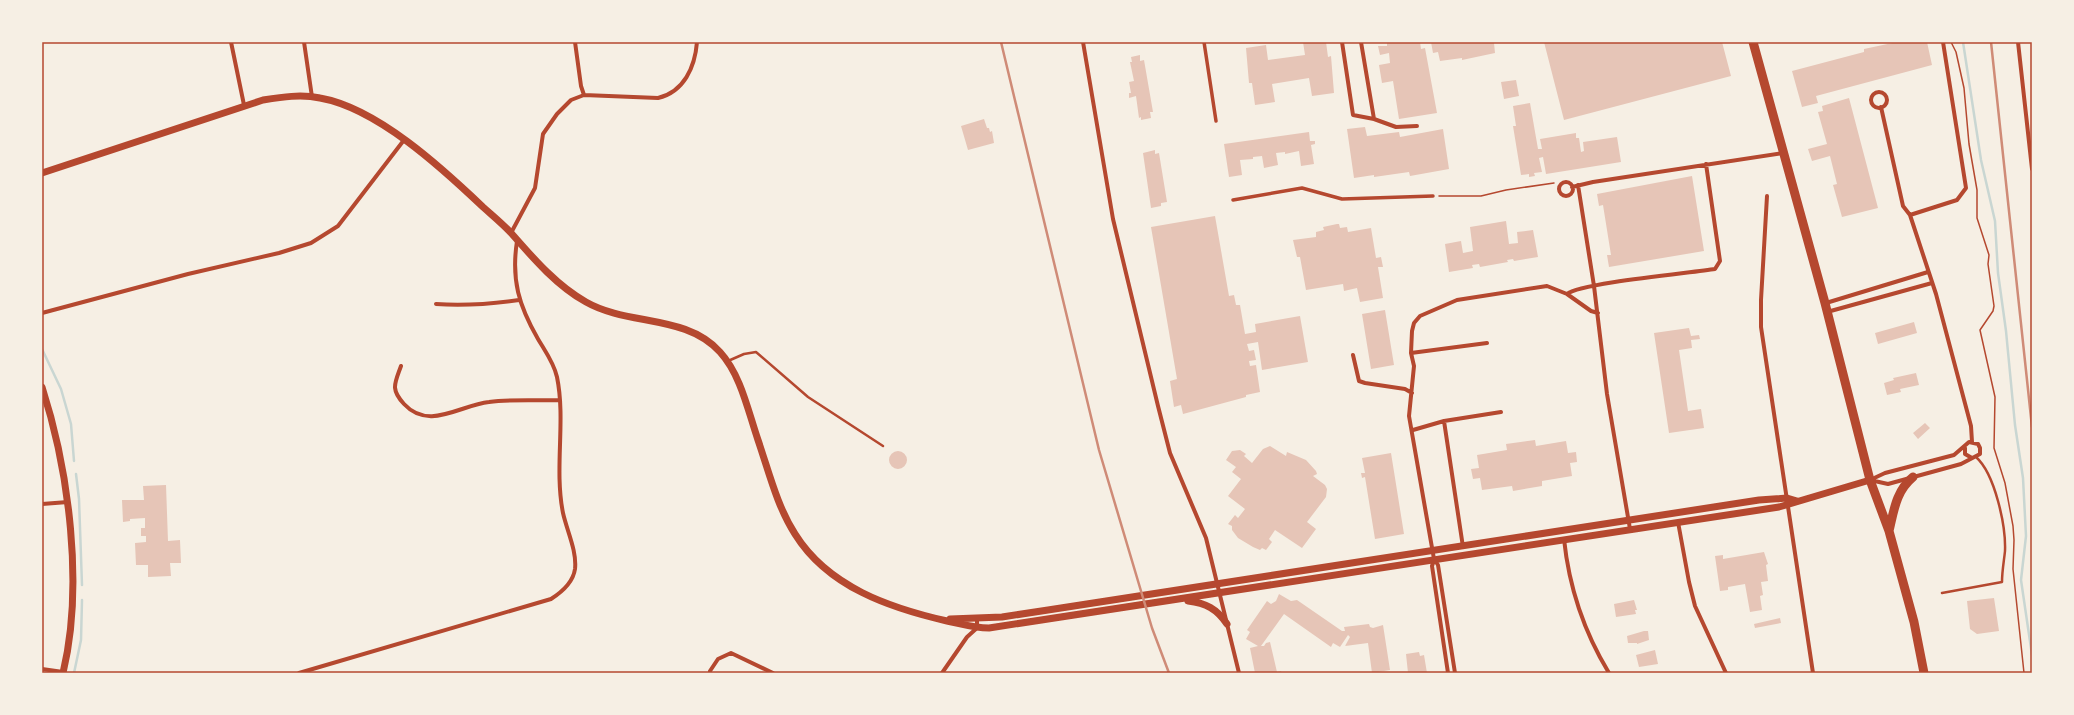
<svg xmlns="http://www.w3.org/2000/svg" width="2074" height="715" font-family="'PT Sans',sans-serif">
<rect width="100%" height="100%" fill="#f6efe4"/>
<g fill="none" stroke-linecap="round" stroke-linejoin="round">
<!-- stream -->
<path stroke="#c9d6d2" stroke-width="2.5" d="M1963,42L1981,160L1995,221L1998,273L2006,331L2015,425L2023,478L2026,536L2021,580L2032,655
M42,349L61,389L71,424L74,461
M76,474L79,499L82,585
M74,673L81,640L82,600"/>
</g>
<!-- building -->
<path fill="#e6c5b7" d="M1303,42H1326L1328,57L1331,56L1334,93L1312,96L1309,78L1272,84L1275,102L1255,105L1252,83H1249L1246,48L1266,45L1268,60L1305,55Z
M1387,42H1420L1421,49L1425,48L1437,113L1399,119L1393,81L1382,83L1379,65L1390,63L1389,53L1380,55L1378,46H1387Z
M1431,42H1497V43H1494L1495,53L1462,60V58L1440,61L1438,52L1433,53Z
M1544,42H1722L1731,76L1564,120Z
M1897,42H1927L1932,65L1816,96L1818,103L1802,107L1792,71L1864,52V49Z
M1140,55V61L1144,60L1153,112H1150L1151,118L1141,120V117L1139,118L1136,96L1129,98V93H1131L1129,82L1134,81L1130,62H1132L1131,57Z
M1516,80L1519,96L1504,99L1501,82Z
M1849,98L1878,208L1842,217L1833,185L1837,184L1830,156L1812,161L1808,149L1827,144L1818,112L1823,111L1822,106Z
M1530,103L1538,149H1542L1540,139L1576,133V138H1579L1581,152L1584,151L1583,142L1617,137L1621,162L1546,174L1543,157L1539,158L1542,172L1534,173L1535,176L1529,177V174L1521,175L1513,126H1516L1513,106Z
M984,119L987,128H989L990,132L992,131L994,143L968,150L961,126Z
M1365,127L1367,136L1399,132L1400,137L1443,129L1449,169L1410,176L1409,172L1374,177V175L1354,178L1347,129Z
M1309,132L1310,141H1315V144L1311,145L1314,164L1301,166L1299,151L1285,154V152L1276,153L1278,165L1264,168L1262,156L1253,157V159L1240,160L1242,175L1229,177L1224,144Z
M1155,150V154L1159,153L1167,202L1161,203V206L1151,208L1143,153Z
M1692,176L1704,251L1609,267L1607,255H1611L1603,205L1599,206L1597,194Z
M1215,216L1229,296L1234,295L1236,305H1240L1245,334L1256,332L1255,324L1300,316L1308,362L1262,370L1258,342L1247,344L1249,351L1254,350L1256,360L1249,361L1250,366L1256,365L1260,392L1246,395V397L1183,414L1181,405L1174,407L1170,381L1177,379L1151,227Z
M1506,221L1509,244L1518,243L1517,232L1533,230L1538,257L1514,261L1513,259L1507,260L1508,262L1480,267L1479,264L1472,265L1473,268L1449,272L1445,244L1461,241L1463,253L1473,251L1470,227Z
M1337,224H1339L1340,228L1347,227L1348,232L1371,228L1376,258L1381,257L1383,267H1378L1383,298L1360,302L1357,288L1344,291L1343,284L1306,290L1300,257H1297L1293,240L1316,237V232L1324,230L1323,227Z
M1385,310L1394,365L1371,369L1362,314Z
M1914,322L1917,333L1878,344L1875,333Z
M1689,328L1691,336L1699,335L1700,339L1691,340L1692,348L1679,350L1688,411L1701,409L1704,428L1669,433L1654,333Z
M1916,373L1919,385L1900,389L1901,392L1887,395L1884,383L1894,380L1893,378Z
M1925,423L1930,428L1918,439L1913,433Z
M1535,440L1536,446L1566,441L1568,453L1576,452L1577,462L1570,463L1572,476L1542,481V486L1513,491L1512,486L1482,490L1480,478L1473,479L1471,469L1479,468L1477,455L1507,450L1506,444Z
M1270,446L1286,456L1287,452L1306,460L1316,471L1317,474L1313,476L1325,485L1327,489L1326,497L1307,522L1316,529L1302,548L1275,530L1269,539L1272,542L1266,550L1262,548L1260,550L1253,547L1238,538L1232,530V526L1228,524L1235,515L1238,518L1245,509L1228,496L1241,479L1232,472L1236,467L1226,460L1232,451L1240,450L1246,454L1244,456L1252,463L1263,449Z
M889 460a9 9 0 1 1 18 0a9 9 0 1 1-18 0Z
M1391,453L1404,534L1375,539L1365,477L1362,478L1361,473H1365L1362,458Z
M166,485L168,541L180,540L181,563H170L171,576L148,577V565H136L135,543L146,542V536H141V528H145V518L130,519V521L123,522L122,500H144L143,486Z
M1764,552L1768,564L1766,565L1768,581L1761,582L1763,595L1760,596L1762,610L1750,612L1745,584L1728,587V590L1720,591L1715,556L1723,555V559Z
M1279,594L1291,601L1297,600L1342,631H1345L1344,627L1369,624L1370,627L1373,628L1383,625L1390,670L1372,673L1368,643L1345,646L1350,637L1348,635L1340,647L1333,643L1331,647L1284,614L1261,646H1264L1266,643L1270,642L1277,672L1281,671L1282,673H1255L1250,648L1258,646L1246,639L1250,632L1247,630L1267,601L1271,604L1276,601Z
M1994,598L1999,631L1977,634L1970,629L1967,601Z
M1634,600L1637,610H1635L1636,614L1616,617L1614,604Z
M1780,618L1781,623L1755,628L1754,624Z
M1644,631H1648L1649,640L1637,644V643H1628L1627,636Z
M1655,650L1658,664L1639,667L1636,655Z
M1419,652L1420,656L1424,655L1427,673H1408L1406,654Z"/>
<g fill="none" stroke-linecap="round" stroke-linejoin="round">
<!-- path -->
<path stroke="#b5482f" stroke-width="1.5" d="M1951,42L1956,52L1964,88L1969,144L1977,190V218L1989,255L1988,264L1994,306L1993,311L1980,330L1995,397L1994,448L2005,483L2013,526L2014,540L2013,569L2024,673
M1439,196H1481L1506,190L1554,183"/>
<!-- service -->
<path stroke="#b5482f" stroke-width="2.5" d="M728,361L744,354L756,352L808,397L883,446
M1942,593L2002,582C2002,571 2004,561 2005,551C2006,526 1995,474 1976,457"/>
<!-- pedestrian -->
<path stroke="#b5482f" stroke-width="3.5" d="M1204,42L1216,121
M1233,200L1302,188L1342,199L1433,196"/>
<!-- minor -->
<path stroke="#b5482f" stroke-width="4" d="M231,42L244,105
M304,42L312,97
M575,42L581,86L584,95
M1083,42L1113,219L1158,406L1170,453L1206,538L1239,673
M1342,42L1353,115L1374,119L1396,127L1417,126
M1361,42L1374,119
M2018,42L2032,169
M1871 100a8 8 0 1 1 16 0a8 8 0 1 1-16 0Z
M1881,107L1903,206L1910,215L1936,294L1971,426L1972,442
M1559 189a7 7 0 1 1 14 0a7 7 0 1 1-14 0Z
M1578,185L1594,286L1607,394L1630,529
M1572,187L1593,182L1783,153
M1767,196L1761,300V327L1813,673
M1910,215L1957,200L1966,188L1943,42
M511,233L535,188L543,134L557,114L571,100L584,95L658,98C684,92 695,67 697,42
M1567,294C1580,283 1690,273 1715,269L1720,261L1706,164
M1826,303L1928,272
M436,304C464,306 491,304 519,300
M1827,312L1932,283
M42,313L188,274L279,253L311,243L338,226L404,140
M1411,353L1487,343
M1353,355L1359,381L1365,383L1405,389L1412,393
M401,366C395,383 390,389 404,404C429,431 460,405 489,402C512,399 536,401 559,400
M1444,421L1463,547
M1413,430L1444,421L1501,412
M1969,442L1978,444L1980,448V454L1961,464L1888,484L1870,480L1885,473L1954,455Z
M1965,448V454L1972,458
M42,504L68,502
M1678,522L1689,582L1695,606L1726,673
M1564,539C1569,587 1584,632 1609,673
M1434,560L1432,566L1448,673
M42,669L63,672
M710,671L718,659L731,653L773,673
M299,673L551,599C562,592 573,583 575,569C577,551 567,531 563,513C554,468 566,421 557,377C554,363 545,351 538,339C519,306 511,280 517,241
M942,673L967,637L977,628V619
M1455,673L1438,565L1434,559L1431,542L1409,416L1414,366L1411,353L1412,331L1414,323L1420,316L1457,300L1547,286L1567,294L1591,311L1598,313"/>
<!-- tertiary -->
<path stroke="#b5482f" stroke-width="7" d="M42,173L263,100C282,97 301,94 320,98C377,108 442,168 483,207C493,216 503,224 512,234C533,258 557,286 586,302C628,326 686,314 720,352C741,375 748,411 758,440C769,472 777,506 795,534C828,587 890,608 947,621C961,624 975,628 989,628L1779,507L1870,480
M1188,601C1206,603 1217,609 1227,624
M950,619L1002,617L1048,610L1759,500L1787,498L1797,501"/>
<!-- secondary -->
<path stroke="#b5482f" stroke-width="7" d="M42,387C69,471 84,586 63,673"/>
<!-- trunk -->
<path stroke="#b5482f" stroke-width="9" d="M1753,42L1825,303L1870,480L1889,531L1914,622L1924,673
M1889,531C1894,510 1896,491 1913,477"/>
<!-- rail -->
<path stroke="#cf8b77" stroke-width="2.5" d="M1001,42L1099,450L1152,628L1169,673
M1991,42L2032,427"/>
</g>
<!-- border -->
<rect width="2074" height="715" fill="none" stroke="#f6efe4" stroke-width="86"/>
<rect x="43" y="43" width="1988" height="629" fill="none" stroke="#b5482f" stroke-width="1.5"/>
</svg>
